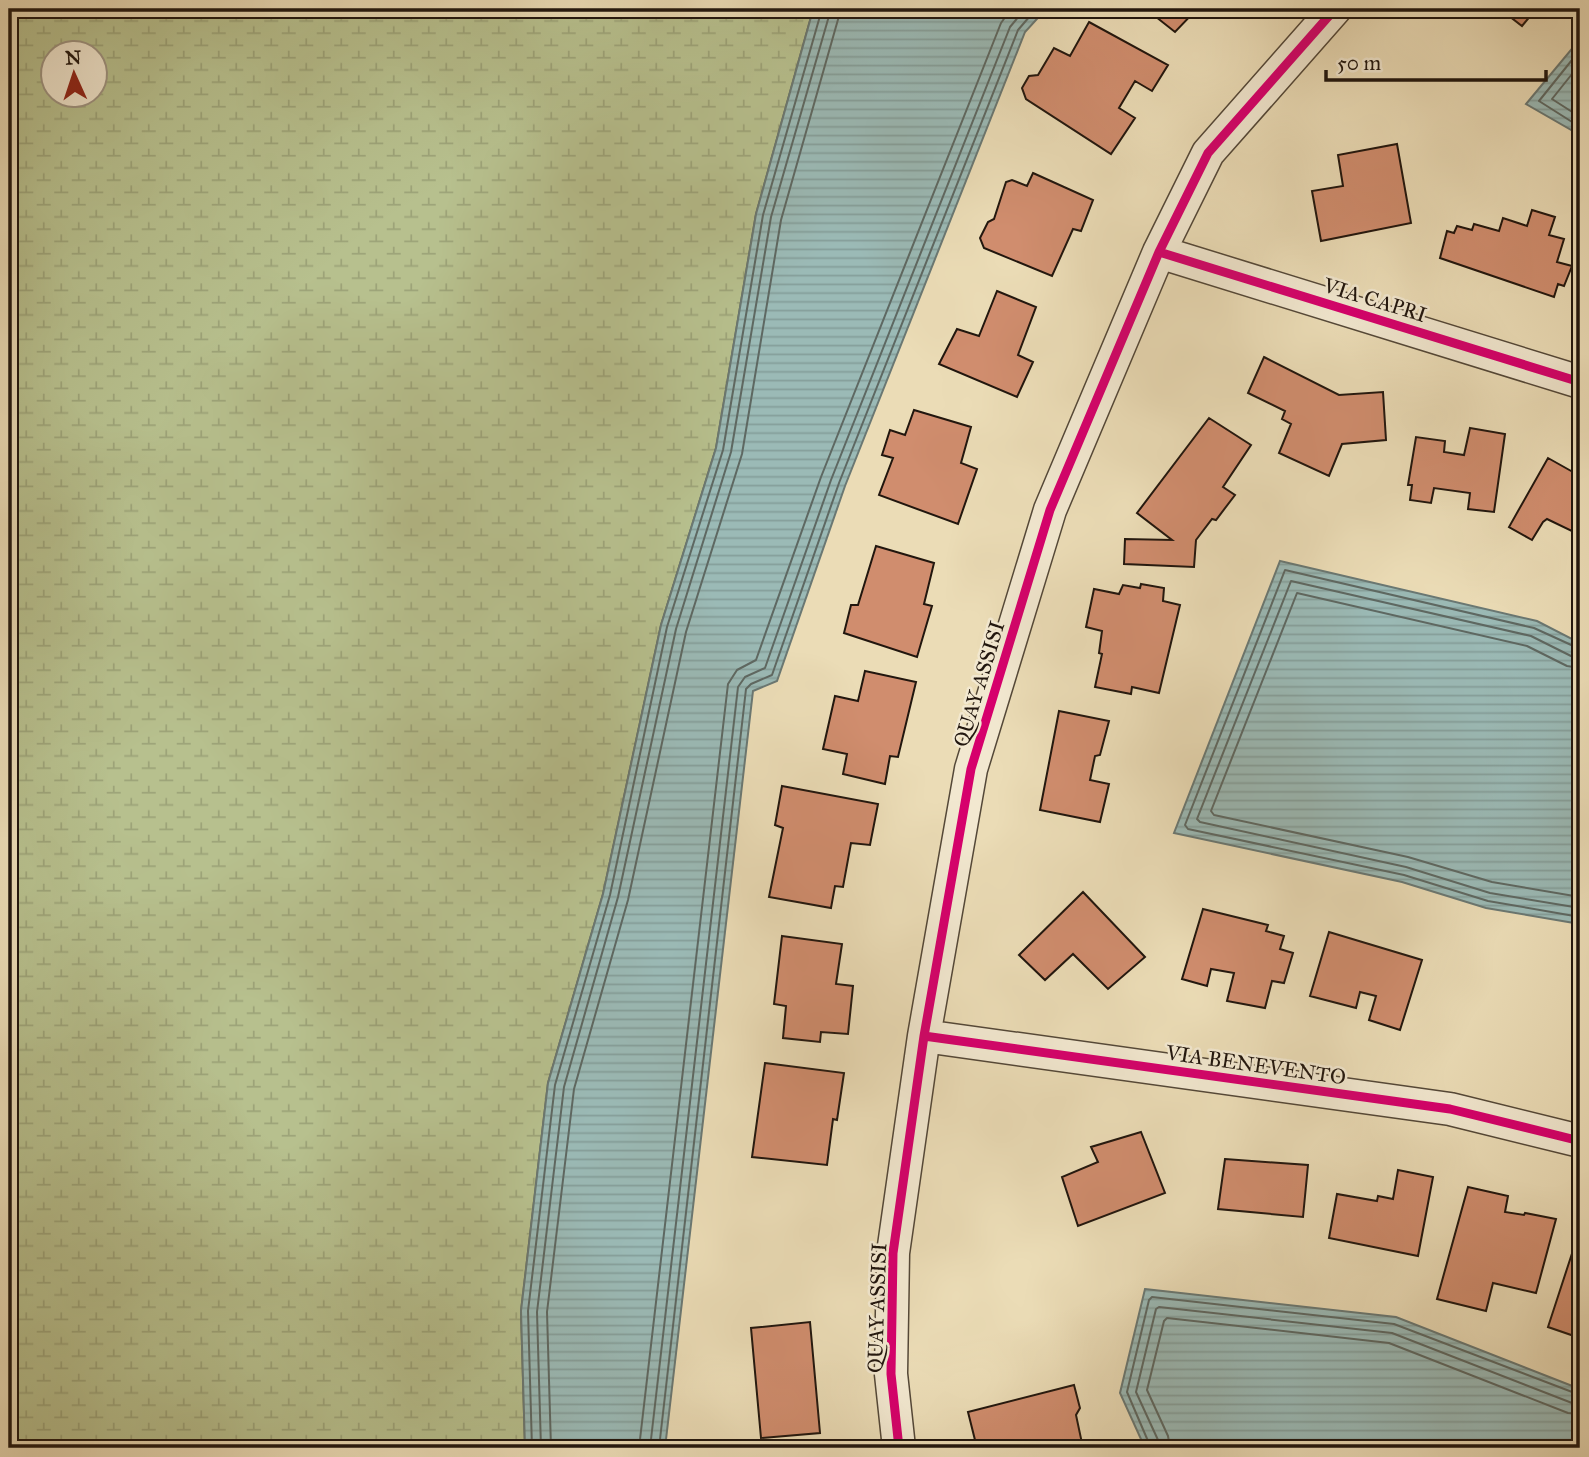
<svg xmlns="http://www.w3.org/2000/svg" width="1589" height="1457" font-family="'IM FELL Great Primer',serif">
<defs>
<pattern id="wetland-marsh" width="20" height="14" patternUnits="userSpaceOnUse" patternTransform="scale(1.75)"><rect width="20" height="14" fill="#b7c08e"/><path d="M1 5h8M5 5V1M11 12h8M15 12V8" fill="none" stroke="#9da479"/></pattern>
<pattern id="water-rules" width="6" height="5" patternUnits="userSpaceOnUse" patternTransform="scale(1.75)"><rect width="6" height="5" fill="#9bbab6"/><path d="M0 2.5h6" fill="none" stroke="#859f9b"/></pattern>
</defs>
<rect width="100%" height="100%" fill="#ebdcb6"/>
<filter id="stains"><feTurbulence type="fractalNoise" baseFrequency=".00286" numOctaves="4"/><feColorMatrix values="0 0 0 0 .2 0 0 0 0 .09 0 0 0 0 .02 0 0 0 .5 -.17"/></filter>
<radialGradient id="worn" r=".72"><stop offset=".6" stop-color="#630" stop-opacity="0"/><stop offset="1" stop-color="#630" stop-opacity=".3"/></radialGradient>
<!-- wetland -->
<path fill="url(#wetland-marsh)" stroke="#6c6b4e" stroke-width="2" fill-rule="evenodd" d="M9,9H817L811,17L756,214L716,448L661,625L603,894L548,1083L521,1311L525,1448H9ZM52,52H94V94H52Z"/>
<!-- water -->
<path fill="url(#water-rules)" stroke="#6a7873" stroke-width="2" d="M817,9H1046L1025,32L845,486L777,681L753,691L665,1448H525L521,1311L548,1083L603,894L661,625L716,448L756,214L811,17Z
M1580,39V135L1526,104Z
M1280,561L1537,621L1580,643V924L1486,908L1402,882L1174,833Z
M1145,1289L1396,1317L1580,1389V1448H1145L1120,1393Z"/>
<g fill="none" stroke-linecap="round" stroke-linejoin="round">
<!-- shore -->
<path stroke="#5e6862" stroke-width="2" d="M1580,50L1539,101L1580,127
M1580,64L1552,99L1580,117
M1580,649L1534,628L1285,570L1185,825L1188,829L1404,875L1488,901L1580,917
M1580,657L1571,656L1531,636L1291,581L1197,819L1200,822L1406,867L1490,893L1580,908
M1580,668L1567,666L1527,646L1297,593L1211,811L1214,815L1408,857L1492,882L1580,897
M532,1448L528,1311L555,1085L610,895L667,627L723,450L763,215L822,9
M541,1448L537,1312L564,1087L618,897L676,629L731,452L771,217L831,9
M551,1448L547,1312L574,1089L628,900L686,632L742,454L781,220L841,9
M639,1448L728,684L737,670L756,660L821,477L1001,23L1011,9
M650,1448L738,687L745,677L765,668L831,480L1010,27L1025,9
M659,1448L746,689L751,684L772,675L839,483L1018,30L1036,9
M1151,1448L1127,1392L1149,1300L1152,1297L1394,1324L1580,1395
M1160,1448L1158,1440L1136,1392L1156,1309L1159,1307L1392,1333L1572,1403L1580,1404
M1170,1448L1168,1436L1147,1390L1164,1321L1167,1318L1389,1343L1568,1413L1580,1414"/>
</g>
<!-- building -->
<path fill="#d08d6e" stroke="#21160e" stroke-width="2" d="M1146,9H1197L1175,32Z
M1500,9H1536L1522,26Z
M1089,22L1168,65L1152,91L1135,81L1119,108L1135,118L1111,154L1026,99L1022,88L1029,76L1038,75L1054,48L1070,56Z
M1397,144L1411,223L1321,241L1312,191L1343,186L1338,155Z
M1033,173L1093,200L1081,231L1073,229L1052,276L984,248L980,238L988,222L994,219L1006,182L1012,180L1027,186Z
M1532,210L1555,217L1549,235L1564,239L1557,262L1572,266L1564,286L1558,284L1554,297L1440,258L1447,231L1454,233L1457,226L1472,230L1474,224L1499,231L1503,218L1527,226Z
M997,291L1036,307L1018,355L1033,362L1017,397L939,364L957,329L979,336Z
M1264,357L1339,395L1383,392L1386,440L1342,444L1329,476L1279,453L1291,424L1282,419L1285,411L1248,393Z
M914,410L971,427L961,463L977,469L958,524L879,495L893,458L882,455L890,430L905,435Z
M1209,418L1251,445L1223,487L1235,495L1216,520L1212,519L1196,540L1194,567L1124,564L1125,539L1172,540L1137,513Z
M1470,428L1505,434L1494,512L1468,509L1470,493L1434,488L1431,503L1410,500L1412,485H1408L1416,437L1445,441L1444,452L1464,455Z
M1548,458L1580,476V535L1547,519L1543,522L1532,540L1509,527Z
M876,546L934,563L924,604L932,606L917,657L844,633L851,605H858Z
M1141,584L1164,588L1163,601L1180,605L1159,693L1132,687L1131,694L1095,687L1102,654L1099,653L1102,631L1086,627L1094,589L1119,594L1123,585L1140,588Z
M865,671L916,682L898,757L890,756L885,784L843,774L847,754L823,749L835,696L858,701Z
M1059,711L1109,721L1100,755L1095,756L1090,780L1109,784L1100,822L1040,810Z
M782,786L878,804L870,845L851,843L843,887L835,886L831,908L769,897L783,828L775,825Z
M1083,892L1145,957L1108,989L1073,954L1045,980L1019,955Z
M1203,909L1268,925L1266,931L1284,936L1280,949L1293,953L1284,983L1272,981L1265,1008L1227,1001L1234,973L1211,969L1207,986L1182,979Z
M1329,932L1422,960L1400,1030L1369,1020L1376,996L1360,992L1356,1008L1310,996Z
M782,936L842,944L836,984L853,986L848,1034L821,1032L820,1042L783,1038L786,1006L774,1004Z
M765,1063L844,1073L837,1120L833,1119L827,1165L752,1157Z
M1141,1132L1165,1193L1078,1226L1062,1177L1098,1162L1091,1147Z
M1225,1159L1308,1165L1303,1217L1218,1209Z
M1398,1170L1433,1177L1418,1256L1329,1238L1337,1194L1377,1201L1378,1196L1393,1199Z
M1468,1187L1508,1196L1505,1212L1524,1215L1525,1213L1556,1219L1536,1293L1493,1283L1486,1311L1437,1299Z
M1580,1229V1338L1548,1327Z
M810,1322L820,1433L761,1438L751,1328Z
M1074,1385L1080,1408L1076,1415L1083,1448H1008L1007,1443L977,1448L968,1412Z"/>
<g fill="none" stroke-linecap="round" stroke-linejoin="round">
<!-- minor casing -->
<g stroke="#544838" stroke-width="35">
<path id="minor" d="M1159,252L1580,382
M924,1036L1450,1109L1580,1141
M899,1448L891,1374L893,1253L924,1036L971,769L1050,510L1159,252L1208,153L1335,9"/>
</g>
<!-- minor -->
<use href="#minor" stroke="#f2e8d0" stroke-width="32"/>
<!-- cycleway casing -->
<g stroke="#f2e8d0" stroke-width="13">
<path id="cycleway" d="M1159,252L1580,382
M924,1036L1450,1109L1580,1141
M899,1448L891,1374L893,1253L924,1036L971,769L1050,510L1159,252L1208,153L1335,9"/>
</g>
<!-- cycleway -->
<use href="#cycleway" stroke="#d6006c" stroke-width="9"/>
</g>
<g text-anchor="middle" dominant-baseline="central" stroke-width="5" stroke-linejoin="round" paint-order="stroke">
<!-- street labels -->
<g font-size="21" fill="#21160e" stroke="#f2e8d0">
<text transform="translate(1375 300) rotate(17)">VIA CAPRI</text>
<text transform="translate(979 684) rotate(-73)">QUAY ASSISI</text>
<text transform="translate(1256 1065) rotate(8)">VIA BENEVENTO</text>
<text transform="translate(877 1308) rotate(-88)">QUAY ASSISI</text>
</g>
</g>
<!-- margin -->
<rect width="1589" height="1457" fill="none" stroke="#ebdcb6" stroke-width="35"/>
<rect x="10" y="10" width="1568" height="1436" fill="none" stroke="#21160e" stroke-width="3.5"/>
<rect x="18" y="18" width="1554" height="1422" fill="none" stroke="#21160e" stroke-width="2"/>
<!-- north arrow -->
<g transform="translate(74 74) rotate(357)"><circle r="33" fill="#f2e8d0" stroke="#9e9482" stroke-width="2"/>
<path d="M0-5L12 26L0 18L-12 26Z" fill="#8f2418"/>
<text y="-10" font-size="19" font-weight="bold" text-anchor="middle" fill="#21160e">N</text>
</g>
<!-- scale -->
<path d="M1326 70v10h220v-10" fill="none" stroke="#21160e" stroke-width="3.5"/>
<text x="1337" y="70" font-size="21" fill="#21160e" stroke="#f2e8d0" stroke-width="5" paint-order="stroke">50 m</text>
<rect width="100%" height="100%" filter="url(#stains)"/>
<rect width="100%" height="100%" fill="url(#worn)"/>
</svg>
